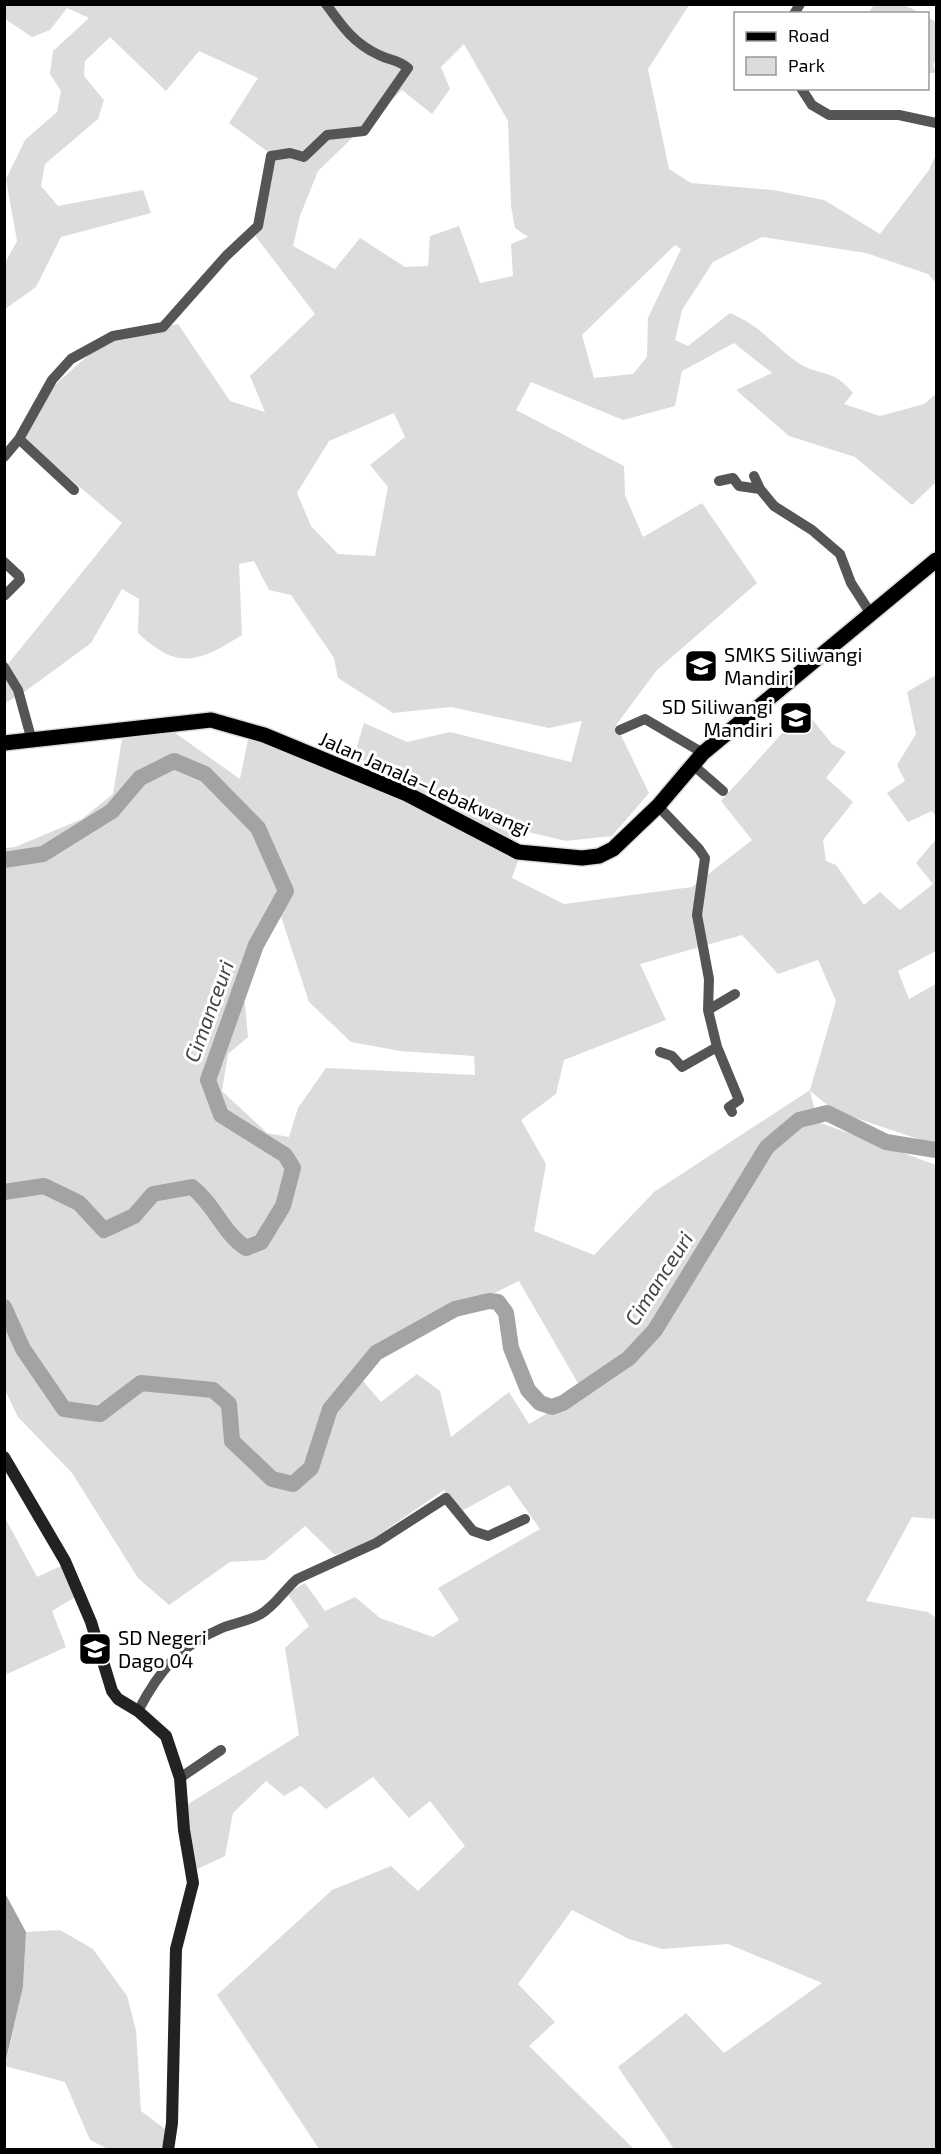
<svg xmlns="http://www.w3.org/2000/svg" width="941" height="2154" font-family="'Exo 2',sans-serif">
<rect width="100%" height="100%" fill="#fff"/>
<!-- green -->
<path fill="#dcdcdc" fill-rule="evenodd" d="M5,5H689L648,69L669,169L691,183L773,190L824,200L880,234L929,170L936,154V283L928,274L866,253L762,237L713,262L682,310L675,340L688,346L730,313C762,327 771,343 797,362C818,377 832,367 853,393L844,404L880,416L924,404L936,394V482L912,505L855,457L789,436L736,390L772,373L734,343L682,371L675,406L623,420L531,382L516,410L624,466L625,495L643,537L702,503L757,583L657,670L616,725L649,793L612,836L566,841L507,827L522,850L512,878L564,904L692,887L752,840L721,801L804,709L832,744L846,752L826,778L853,802L823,840L826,861L836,865L864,905L880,892L900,910L933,884L916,863L936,839V951L898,971L909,999L936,984V1145L835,1111L810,1091L818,1122L936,1165V1519L912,1517L866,1601L928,1612L936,1618V2149H674L618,2067L686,2013L724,2053L822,1983L728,1944L662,1949L629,1939L572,1910L518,1984L555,2022L529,2046L634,2149H319L217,1995L332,1890L391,1866L418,1891L465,1846L430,1801L409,1818L373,1777L326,1809L301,1786L284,1796L266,1781L233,1813L225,1856L191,1872L185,1806L299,1735L285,1648L309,1626L287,1593L305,1583L325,1611L355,1597L380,1618L433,1637L459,1620L438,1588L540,1529L509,1485L460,1512L444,1490L364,1545L335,1555L305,1526L265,1560L230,1562L169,1605L138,1578L72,1473L18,1417L5,1390V848L15,847L82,819L113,794L123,733L161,723L240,779L251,725L352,763L364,723L407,742L450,732L571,762L582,721L549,728L451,707L393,713L338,678L334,658L291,595L269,590L254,561L239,564L242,635C199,662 178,671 138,633L139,599L122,589L91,643L23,693L5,703L4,657L8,664L122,523L19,435L48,391L109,337L178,324L230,401L265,412L250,376L315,314L253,233L268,152L229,123L258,78L199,51L166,91L110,37L85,61L84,76L104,100L98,119L45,164L41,186L58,206L143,190L151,213L61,237L36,287L5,309V263L17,241L6,179L25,140L57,112L61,91L50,74L53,51L89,18L67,8L50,30L32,37L5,19ZM464,44L508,121L511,206L515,228L528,237L511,244L513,276L480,283L459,226L430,236L428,266L405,267L360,238L335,269L293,246L300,216L318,171L402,90L432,114L450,89L441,67ZM675,245L681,249L648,318L647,357L633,374L594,378L582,335ZM394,413L405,437L370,465L388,487L375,556L338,554L311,526L297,493L329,441ZM275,898L309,1002L351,1042L400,1051L474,1056L475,1075L326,1068L298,1108L289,1137L267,1133L222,1091L228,1054L248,1037L241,962ZM742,935L778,974L818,960L836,1001L810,1090L654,1192L594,1255L534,1231L546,1164L521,1120L556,1094L564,1060L666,1020L640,964ZM519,1281L583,1392L529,1424L509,1392L451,1437L440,1391L417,1374L381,1402L363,1381L373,1352Z
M874,5H904L921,13H868Z
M928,17L936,22V60L933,64L936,73H928Z
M936,675V816L932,811L908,822L887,793L905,781L897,765L916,734L907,692Z
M4,1516L37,1577L63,1565L77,1596L52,1611L66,1647L5,1675Z
M60,1930L93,1949L127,1996L136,2030L141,2111L173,2135L171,2149H108L90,2140L65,2082L5,2066L23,1987L26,1932Z"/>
<!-- water -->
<path fill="#a3a3a3" d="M5,1893L26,1932L23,1987L5,2064Z"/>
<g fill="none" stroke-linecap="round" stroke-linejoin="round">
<!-- river -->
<path stroke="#a3a3a3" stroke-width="16" d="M4,860L43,854L112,811L140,778L174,761L205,774L258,828L286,891L256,945L208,1080L221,1115L285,1155L293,1168L283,1206L261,1242L246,1248C223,1233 214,1204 192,1187L153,1194L134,1216L104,1230L79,1203L44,1186L4,1192
M4,1307L23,1349L64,1409L100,1414L141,1383L213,1390L229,1404L232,1441L272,1479L293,1484L311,1468L330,1409L376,1353L455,1309L489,1301L498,1302L506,1313L511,1348L528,1390L540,1403L552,1407L563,1403L629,1358L655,1330L767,1147L799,1120L827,1113L886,1142L936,1150"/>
<!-- primary casing -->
<g stroke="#dbdbdb" stroke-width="18">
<path id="primary" d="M4,743L211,720L264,735L407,794L518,852L582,858L599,856L613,849L658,806L703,753L936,560"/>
</g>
<!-- street -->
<path stroke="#555" stroke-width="10" d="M794,14L800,4
M801,88L812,105L829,115H899L936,123
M19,439L74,490
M4,457L19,439L52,380L71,359L113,336L163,327L226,256L258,226L271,156L290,153L304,157L327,135L364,131L408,68C397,59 391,61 379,55C354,44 341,25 326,4
M754,476L760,489
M719,481L733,478L739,486L760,489L774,506L812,530L840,554L851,583L871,614
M4,562L19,576L20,580L4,596
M4,667L18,690L32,741
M620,730L645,719L703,753
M693,765L723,791
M658,806L699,849L705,858L697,915L709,979L708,1010L717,1047L739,1100L729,1107L732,1112
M708,1010L735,994
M660,1052L672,1056L682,1067L717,1047
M138,1711C159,1671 179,1646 222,1628C234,1623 249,1621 261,1614C276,1605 284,1590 297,1579L376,1543L446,1498L473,1531L488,1536L525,1519
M180,1778L221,1750"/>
<!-- secondary -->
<path stroke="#222" stroke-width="12" d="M4,1457L65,1561L91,1622L112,1691L118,1699L138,1711L166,1736L180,1778L184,1830L193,1883L176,1949L172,2123L168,2150"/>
<!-- primary -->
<use href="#primary" stroke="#000" stroke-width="15"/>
</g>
<!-- icons -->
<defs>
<g id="school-square" transform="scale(1.725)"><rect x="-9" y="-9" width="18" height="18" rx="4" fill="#000" stroke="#fff"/><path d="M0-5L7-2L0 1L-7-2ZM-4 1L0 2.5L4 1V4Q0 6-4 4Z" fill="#fff"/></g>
</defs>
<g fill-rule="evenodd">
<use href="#school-square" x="701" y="666"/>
<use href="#school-square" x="796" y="718"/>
<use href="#school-square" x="95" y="1649"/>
</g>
<g text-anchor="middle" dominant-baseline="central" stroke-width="6" stroke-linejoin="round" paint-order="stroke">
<!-- poi labels -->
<g font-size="20" fill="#000" stroke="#fff" text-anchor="start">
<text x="724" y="654">SMKS Siliwangi<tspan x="724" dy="23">Mandiri</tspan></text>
<text x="773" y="706" text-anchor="end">SD Siliwangi<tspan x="773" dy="23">Mandiri</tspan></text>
<text x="118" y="1637">SD Negeri<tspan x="118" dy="23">Dago 04</tspan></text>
</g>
<!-- street labels -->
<g font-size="20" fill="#000" stroke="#fff">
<text transform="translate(425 783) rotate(24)">Jalan Janala–Lebakwangi</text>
</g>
<!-- water labels -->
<g font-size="21" font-style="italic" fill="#444" stroke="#fff">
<text transform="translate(208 1011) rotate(-70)">Cimanceuri</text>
<text transform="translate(658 1278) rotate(-57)">Cimanceuri</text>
</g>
</g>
<!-- border -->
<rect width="941" height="2154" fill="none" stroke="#000000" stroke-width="12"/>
<!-- legend -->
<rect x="734" y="12" width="195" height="78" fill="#ffffff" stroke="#999999" stroke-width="1.5"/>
<rect x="746" y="32" width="30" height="9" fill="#000000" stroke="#999999" stroke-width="1.5"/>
<text x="788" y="42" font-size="18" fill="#000000">Road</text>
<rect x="746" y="57" width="30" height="18" fill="#dcdcdc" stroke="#999999" stroke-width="1.5"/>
<text x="788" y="72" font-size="18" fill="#000000">Park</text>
</svg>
